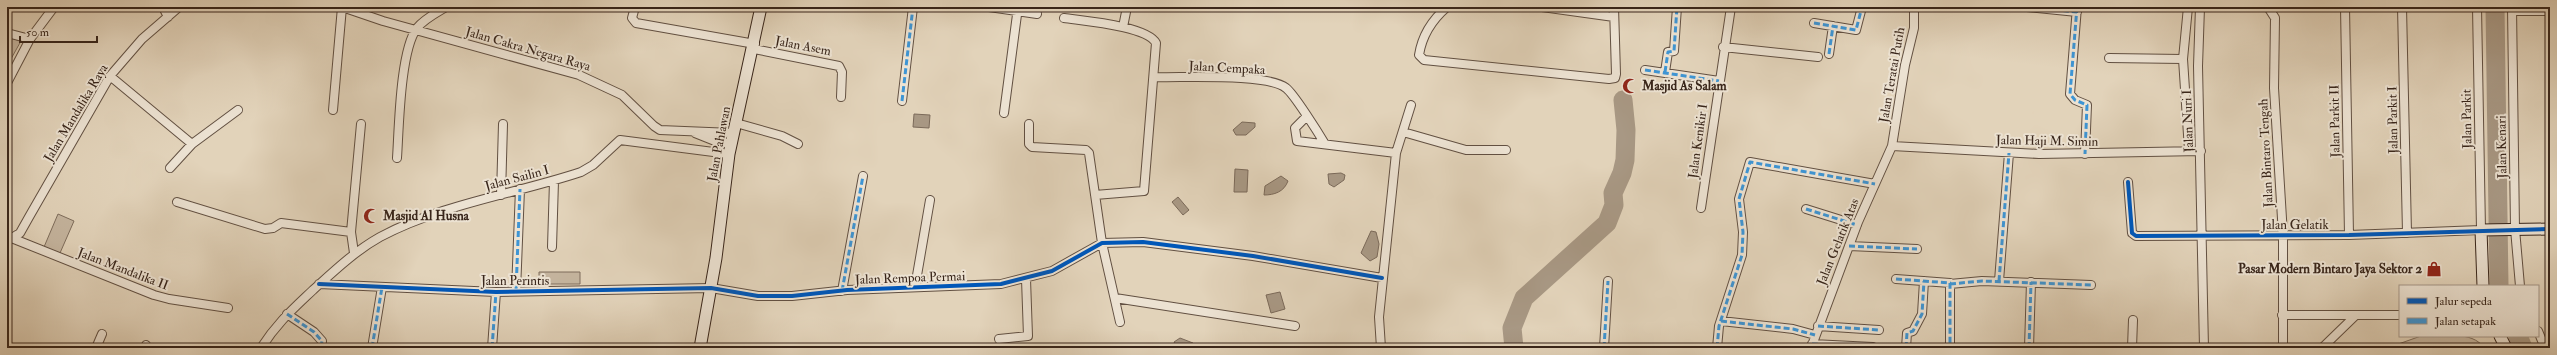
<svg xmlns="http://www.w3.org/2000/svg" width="2557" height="355" font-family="'IM FELL Double Pica',serif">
<rect width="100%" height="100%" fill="#e2d3ba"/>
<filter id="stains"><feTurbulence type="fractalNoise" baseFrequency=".005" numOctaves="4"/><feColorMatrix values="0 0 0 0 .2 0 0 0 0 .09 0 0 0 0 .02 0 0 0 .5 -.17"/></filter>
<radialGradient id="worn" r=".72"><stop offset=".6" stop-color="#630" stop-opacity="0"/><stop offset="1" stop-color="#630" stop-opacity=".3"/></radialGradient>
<!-- green -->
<path fill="#c5b59f" stroke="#7e6d5c" d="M7,37L21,41L7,66Z
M58,214L74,221L60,253L44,247Z
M539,272H580V284H539Z
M2421,336C2439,336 2473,330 2484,348H2387Z"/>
<!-- water -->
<path fill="#a89884" stroke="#7b6a5a" d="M914,114L930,115L929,128L913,127Z
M1242,122L1255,123V127L1246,135H1236L1233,130Z
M1235,169L1248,170L1247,192H1234Z
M1341,173L1345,175L1344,180L1334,187L1329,184L1328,174Z
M1281,176L1288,181C1284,192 1274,195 1264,195L1265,186Z
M1178,197L1189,210L1183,215L1172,202Z
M1371,231L1376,232L1379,244L1377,257L1370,261L1361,253Z
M1280,292L1285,309L1271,313L1266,295Z
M1180,338L1193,343L1194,347L1177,348L1174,342Z"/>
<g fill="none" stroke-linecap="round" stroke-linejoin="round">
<!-- river -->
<path stroke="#a89884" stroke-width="19" d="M2495,7L2499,286
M2518,336L2523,348
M1514,348L1512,328L1524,298L1607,223L1614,205L1613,193L1622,173L1625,160L1626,130L1623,100"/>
<!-- street casing -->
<g stroke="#625042" stroke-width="10">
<path id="street" d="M163,7L168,17
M342,7L383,21L579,75L622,95L654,126L660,130L733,133
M635,7L632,18L636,23L755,44
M989,7L1037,14
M1447,7C1433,19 1422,36 1419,55L1424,60L1609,79L1615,78L1616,74L1614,7
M1542,7L1614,17
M2027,7L2077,12
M2077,7L2070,94L2075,100L2087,105L2085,154
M2188,7L2183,59L2189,150
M2200,7L2198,66L2204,348
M2268,7L2275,18L2274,88L2283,235V348
M2345,7L2349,235
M2402,7L2407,233
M2512,7L2515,229L2520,286
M2512,11H2550
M1064,18C1084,21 1147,26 1156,43L1144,191L1095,195
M1814,23L1856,30L1862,7
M1123,27L1127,7
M7,33L30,39
M1723,47L1818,57
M754,49L839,66L842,72L841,97
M1829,54L1833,26
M2109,58L2183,59
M1645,70L1719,81
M1665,72L1668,52L1674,51L1677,7
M110,76L192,144
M1155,77C1182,78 1267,73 1286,88C1294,94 1319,134 1325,144
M7,83L30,39L54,7
M902,101L913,7
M333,110L342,7
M1004,113L1018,7
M1306,117L1295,128L1297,141L1396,153L1379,317L1381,348
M736,123L782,136L798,144
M1029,124V144L1032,147L1086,150L1089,153L1102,243L1120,322
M1403,132L1466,150H1506
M695,133L715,141L731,144
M1892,146L2039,154L2201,151
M1396,153L1411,105
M397,158C399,129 400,50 417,28C424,19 436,13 446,7
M170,168L192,144L238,110
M2128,182L2132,233L2136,236L2349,235L2481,230L2477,7
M501,195L503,124
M177,202L265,229L273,228L281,223L351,232
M1701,208L1731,7
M1806,209L1857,225
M14,239L154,295L169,299L228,308
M7,241L20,233L29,217L110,76L142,39L179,7
M1849,246L1917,249
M552,247L554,181
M354,253L351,232L361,124
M1896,279L1950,283V348
M1999,281L2009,153
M319,284L496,292L711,288L758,296H792L847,290L1001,284L1052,271L1102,243L1143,242L1253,256L1382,278
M1950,284L1982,281L2091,285
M915,287L930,200
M516,291L520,189
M842,291L863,176
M1115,298L1295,326
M287,314L314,332L322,341L321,348
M2282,315H2400
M1721,321L1793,329L1815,335
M1818,326L1879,330
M2538,331L2545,348
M999,339L1028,336L1026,279
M1812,344L1873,347
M96,348L102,334
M145,348L146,345
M261,348C277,323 292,310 313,290C334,271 355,251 380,237C442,204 515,194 581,172L593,165L620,140L729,154
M372,348L382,287
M492,348L496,292
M1604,348L1608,281
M1717,348L1719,326L1742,255L1743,232L1739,199L1750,162L1875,184
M1811,348L1858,222L1892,146L1905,65L1914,28V7
M1906,348L1907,333L1913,331L1922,314L1924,281
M2029,348L2031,282
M2132,348L2133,320
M2322,348L2355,316"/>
</g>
<!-- secondary casing -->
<g stroke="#38251a" stroke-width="13">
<path id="secondary" d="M2483,286L2481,230L2550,229
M2500,336L2506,348
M700,348L716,258L729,154L761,7"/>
</g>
<!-- street -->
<use href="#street" stroke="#ece2d2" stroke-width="8"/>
<!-- secondary -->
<use href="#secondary" stroke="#ece2d2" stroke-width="11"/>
<!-- quiet -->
<path stroke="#3e95d4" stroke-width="3" stroke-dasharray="6 3" stroke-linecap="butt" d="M2027,7L2077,12
M2077,7L2070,94L2075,100L2087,105L2085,154
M1814,23L1856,30L1862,7
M1829,54L1833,26
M1645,70L1719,81
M1665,72L1668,52L1674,51L1677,7
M902,101L913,7
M1806,209L1857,225
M1849,246L1917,249
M1896,279L1950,283V348
M1999,281L2009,153
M1950,284L1982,281L2091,285
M516,291L520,189
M842,291L863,176
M287,314L314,332L322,341L321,348
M1721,321L1793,329L1815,335
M1818,326L1879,330
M1812,344L1873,347
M372,348L382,287
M492,348L496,292
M1604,348L1608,281
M1717,348L1719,326L1742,255L1743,232L1739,199L1750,162L1875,184
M1906,348L1907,333L1913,331L1922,314L1924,281
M2029,348L2031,282"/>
<!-- cycleway casing -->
<g stroke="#ece2d2" stroke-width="6">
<path id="cycleway" d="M2128,182L2132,233L2136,236L2349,235L2550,229
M319,284L496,292L711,288L758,296H792L847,290L1001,284L1052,271L1102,243L1143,242L1253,256L1382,278"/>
</g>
<!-- cycleway -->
<use href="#cycleway" stroke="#0057b8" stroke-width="4"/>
</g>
<!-- icons -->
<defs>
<g id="mosque-bare" transform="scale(1.2)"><path d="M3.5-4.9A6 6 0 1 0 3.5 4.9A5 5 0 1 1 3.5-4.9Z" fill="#8f2418" stroke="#ece2d2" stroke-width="2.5" paint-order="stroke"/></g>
<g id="shop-bare" transform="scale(1.2)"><path d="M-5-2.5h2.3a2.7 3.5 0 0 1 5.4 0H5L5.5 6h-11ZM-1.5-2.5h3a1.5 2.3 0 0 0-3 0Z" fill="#8f2418" stroke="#ece2d2" stroke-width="2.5" paint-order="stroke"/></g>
</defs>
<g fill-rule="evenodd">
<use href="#mosque-bare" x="1630" y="86"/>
<use href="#mosque-bare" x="371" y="216"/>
<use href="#shop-bare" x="2434" y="269"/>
</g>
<g text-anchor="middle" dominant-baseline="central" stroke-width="4" stroke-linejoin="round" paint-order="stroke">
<!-- street labels -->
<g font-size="13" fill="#38251a" stroke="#ece2d2">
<text transform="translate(803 46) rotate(11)">Jalan Asem</text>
<text transform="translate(528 49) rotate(16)">Jalan Cakra Negara Raya</text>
<text transform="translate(1227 68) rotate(3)">Jalan Cempaka</text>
<text transform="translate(1892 75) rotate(-80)">Jalan Teratai Putih</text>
<text transform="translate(76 113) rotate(-59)">Jalan Mandalika Raya</text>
<text transform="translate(2467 119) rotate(-91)">Jalan Parkit</text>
<text transform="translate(2393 120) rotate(-91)">Jalan Parkit I</text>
<text transform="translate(2188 121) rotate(-92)">Jalan Nuri I</text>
<text transform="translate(2335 121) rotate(-91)">Jalan Parkit II</text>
<text transform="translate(1698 141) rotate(-82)">Jalan Kenikir I</text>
<text transform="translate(2047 141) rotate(1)">Jalan Haji M. Simin</text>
<text transform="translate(719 144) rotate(-79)">Jalan Pahlawan</text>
<text transform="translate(2502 147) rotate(-91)">Jalan Kenari</text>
<text transform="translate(2266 153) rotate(-93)">Jalan Bintaro Tengah</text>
<text transform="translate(517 178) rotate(-15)">Jalan Sailin I</text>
<text x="2295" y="225">Jalan Gelatik</text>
<text transform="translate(1838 242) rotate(-68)">Jalan Gelatik Atas</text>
<text transform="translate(123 269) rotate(21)">Jalan Mandalika II</text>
<text transform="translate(910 278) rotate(-2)">Jalan Rempoa Permai</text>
<text x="515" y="281">Jalan Perintis</text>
</g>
<!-- poi labels -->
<g font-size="13" font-weight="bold" fill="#38251a" stroke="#ece2d2" text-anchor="start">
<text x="1642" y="86">Masjid As Salam</text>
<text x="383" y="216">Masjid Al Husna</text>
<text x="2422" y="269" text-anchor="end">Pasar Modern Bintaro Jaya Sektor 2</text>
</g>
</g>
<!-- margin -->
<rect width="2557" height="355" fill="none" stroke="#e2d3ba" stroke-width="24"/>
<rect x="8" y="8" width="2541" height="339" fill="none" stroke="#38251a" stroke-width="2"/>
<rect x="12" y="12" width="2533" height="331" fill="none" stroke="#38251a"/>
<!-- legend -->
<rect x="2399" y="285" width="140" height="52" fill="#ece2d2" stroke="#a49688"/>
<rect x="2407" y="298" width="20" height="6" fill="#0057b8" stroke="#a49688"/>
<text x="2435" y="305" font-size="12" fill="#38251a">Jalur sepeda</text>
<rect x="2407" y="318" width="20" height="6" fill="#3e95d4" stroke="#a49688"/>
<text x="2435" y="325" font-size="12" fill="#38251a">Jalan setapak</text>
<!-- scale -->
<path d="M20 36v6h77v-6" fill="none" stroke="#38251a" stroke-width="2"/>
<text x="26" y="36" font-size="12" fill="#38251a" stroke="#ece2d2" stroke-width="3" paint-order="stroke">50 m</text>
<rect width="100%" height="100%" filter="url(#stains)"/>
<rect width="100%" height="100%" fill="url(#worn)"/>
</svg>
